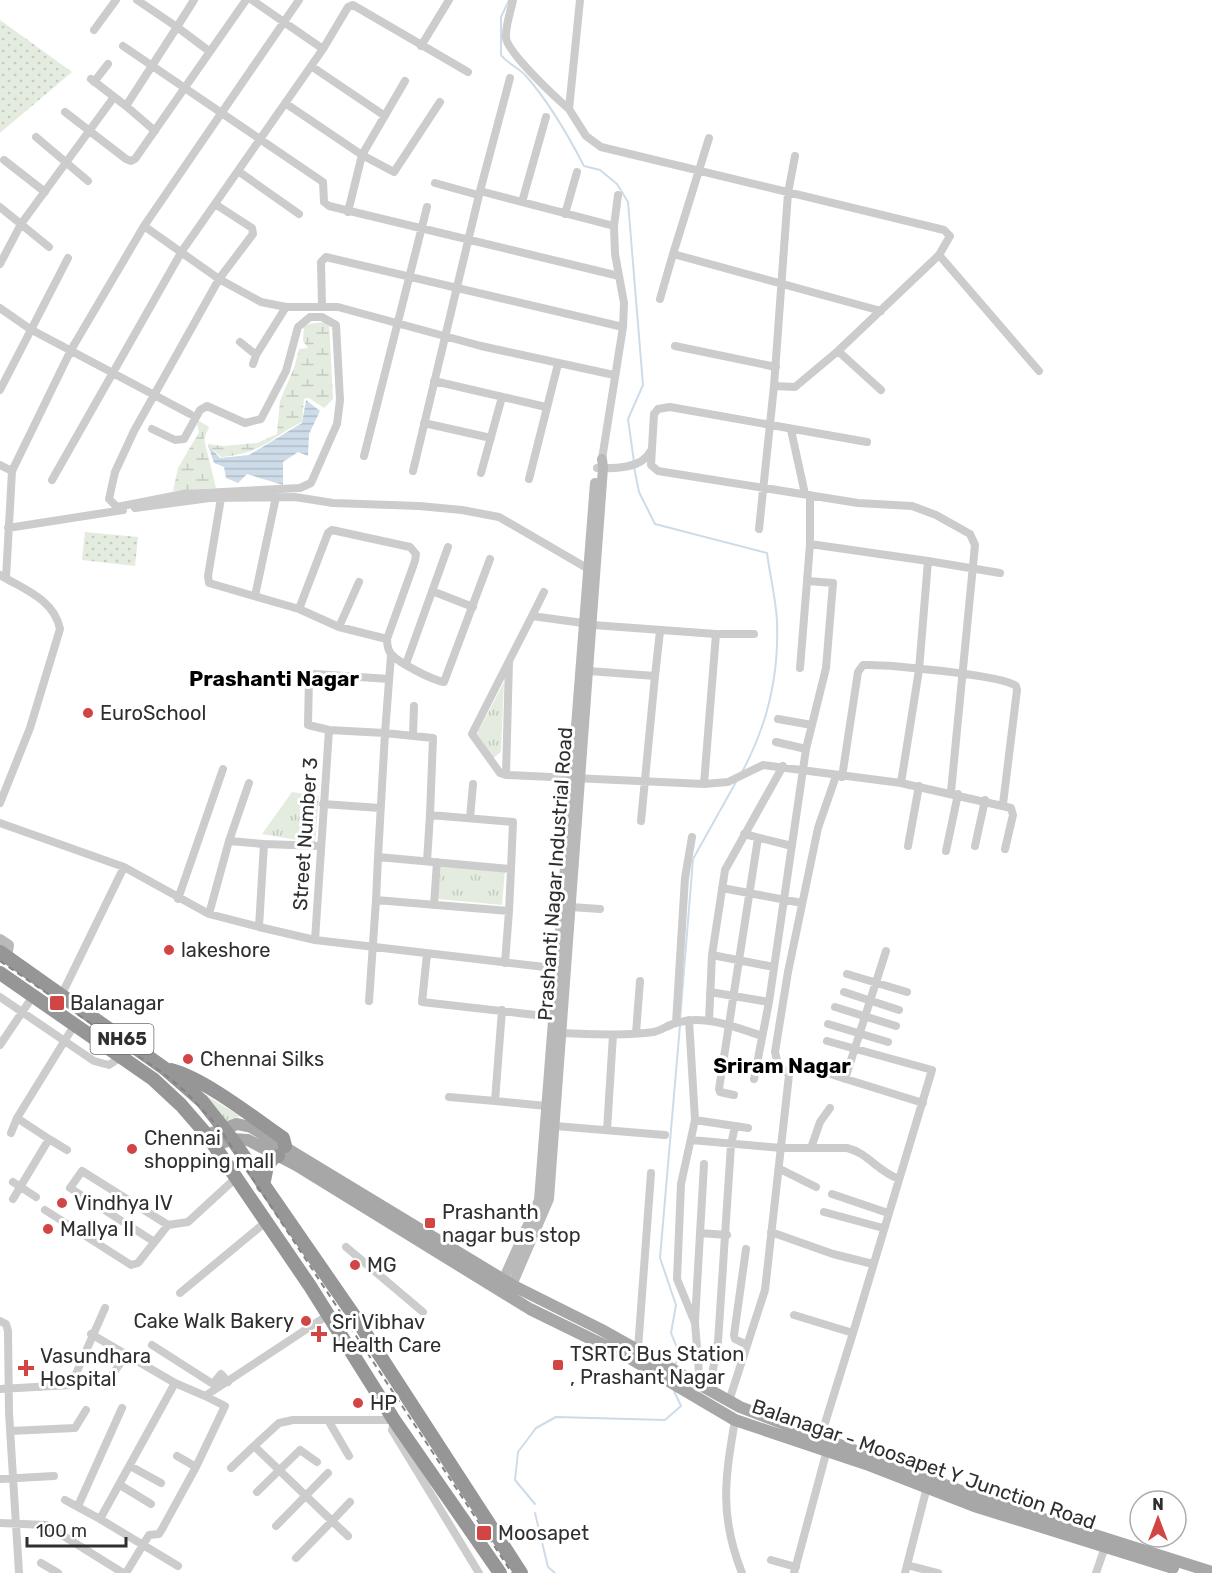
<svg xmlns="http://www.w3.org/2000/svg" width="1212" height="1573" font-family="Rubik,sans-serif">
<defs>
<pattern id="grass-dots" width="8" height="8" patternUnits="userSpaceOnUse" patternTransform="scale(1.5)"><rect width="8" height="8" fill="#e4ebdf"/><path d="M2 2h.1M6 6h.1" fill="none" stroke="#c4cac0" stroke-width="1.8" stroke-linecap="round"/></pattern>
<pattern id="wetland-marsh" width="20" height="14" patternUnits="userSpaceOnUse" patternTransform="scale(1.5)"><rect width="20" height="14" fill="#e4ebdf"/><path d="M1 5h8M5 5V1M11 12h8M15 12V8" fill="none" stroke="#c4cac0"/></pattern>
<pattern id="park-tufts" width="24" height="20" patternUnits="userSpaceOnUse" patternTransform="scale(1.5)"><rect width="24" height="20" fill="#e4ebdf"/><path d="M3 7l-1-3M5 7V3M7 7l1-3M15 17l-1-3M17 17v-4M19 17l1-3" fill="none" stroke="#c4cac0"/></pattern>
<pattern id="water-rules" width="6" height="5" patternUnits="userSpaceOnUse" patternTransform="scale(1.5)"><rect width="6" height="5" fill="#cddce8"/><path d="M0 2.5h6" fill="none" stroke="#b0bdc7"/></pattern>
</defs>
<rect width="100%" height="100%" fill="#fff"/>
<!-- grass -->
<path fill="url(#grass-dots)" d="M0,20L72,72L0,133Z
M85,532L138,537L135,566L82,560Z"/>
<!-- wetland -->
<path fill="url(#wetland-marsh)" d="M329,321L333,399L324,408L309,398L304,399L302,422C268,439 263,453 221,457L207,444L224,446L257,443L277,434L280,401L294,368L299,349L308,348L303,341L304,325Z
M196,419L209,427L204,439L216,488L173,491L178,468L199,432Z"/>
<!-- park -->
<path fill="url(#park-tufts)" d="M504,682L501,752L493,758L477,734Z
M292,792L319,796L315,843L262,834Z
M441,865L505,871L502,905L438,899Z
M197,1090L240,1116L226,1124Z"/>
<!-- water -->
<path fill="url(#water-rules)" d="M306,400L320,411L309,434L308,456L298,452L283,462V485L247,474L238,483L226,478L224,467L214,463L208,445L220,458L249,455L302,423Z"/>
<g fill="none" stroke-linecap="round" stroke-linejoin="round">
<!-- stream -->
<path stroke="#cddce8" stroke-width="2" d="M509,0L501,17V55C508,64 519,68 526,76C549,102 568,135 584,166L600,170L617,184L628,202L643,385L628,419L634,462
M634,467L639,492L655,524L767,553C770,576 776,599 777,622C779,674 767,726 742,772
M680,1020L693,859L736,782
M674,1367L680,1355L671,1333L676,1305L660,1258L680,1025
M535,1504L515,1480L518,1452L536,1428L556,1417L665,1420L681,1406L674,1391
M535,1513L548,1567L555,1573"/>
<!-- street -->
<path stroke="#ccc" stroke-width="8" d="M194,0L177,27L209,51
M252,0L323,49
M513,0C511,11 505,26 506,38C508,53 556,98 569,109
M580,0L569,109L586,136L601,147L944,230L950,236L939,255L838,351L795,387L774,386
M94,30L116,0
M123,46L323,182L324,202L329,206L619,276
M421,46L449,0
M311,66L385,116
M91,79L126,106L177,27L137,0
M94,82L108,64
M285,103L362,155L394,172L440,102
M126,106L155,131
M65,112L126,159L131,161L135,159L246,0
M36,137L88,181
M709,138L673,254L881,311
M4,160L45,192
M238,171L299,214
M435,183L478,195
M480,191L510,78
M522,202L546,117
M0,207L49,247
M348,212L362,155L405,81
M565,214L577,172
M144,226L219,279L261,302L286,307H338L481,346L614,375
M939,255L1039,371
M0,264L21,224L114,97
M660,299L673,254
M322,307L321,262L326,257L623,327
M0,308L30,329L190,414
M240,342L256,355
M675,346L776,367
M838,351L881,390
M253,364L256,355L286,307
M434,381L546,407
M0,390L68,258
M424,423L491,438
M152,429L175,440L184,439L200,410L207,406L245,423L261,419L286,371L298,327L310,317H322L336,325L340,400L337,424L311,483L300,488L183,494L117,507L109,499L115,472L134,431L219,279L253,234L252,228L215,204
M791,430L805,494
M867,442L670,407L658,409L654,414L651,465L658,471L858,503L912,506L936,515L970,534L975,545L951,792
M364,456L427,207
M602,459L623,327L624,303L615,254L614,226L618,195
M0,465L12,471
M597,468C614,469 642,468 650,452
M413,471L480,191L614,226
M481,473L502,397
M529,479L558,364
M52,480L182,251L323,49L348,7L353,5L468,72
M221,498L208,576L209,583L299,609L339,627L387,639
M135,508L210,498L295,497L333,503L419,506L462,510L499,517L592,571
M8,528L123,510
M759,529L774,386L788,193L795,156
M810,544L928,561L919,670L901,783L1011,808L1013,815L1005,849
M928,561L1000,573
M0,575C23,589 54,599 60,629L30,728L0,803
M6,578L12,471L71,350L144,226L299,0
M432,591L473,607
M255,596L276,497
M299,609L328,533L332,530L410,547L416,554L415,561L387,639C387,644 388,650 391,654C399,663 432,680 444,682L490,559
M532,616L544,592
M593,625L716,634H754
M339,627L359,582
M509,661L532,616L583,623
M406,664L448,547
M800,668L810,544V495
M589,671L655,676L641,821
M655,676L660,631
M389,679L315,674L309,678L308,725L329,730L385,733L378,857L511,869L513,822L430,815L433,738L385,733L391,655
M778,719L812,725
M413,735L414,706
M776,742L806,749
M506,775L509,661L472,734L500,773L506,775L704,784L728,782L763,765L901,783
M842,777L858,672L863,665C884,664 1003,675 1016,686L1017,690L1003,804
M704,784L716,634
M323,804L380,808
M470,818L473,784
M0,823L124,867L209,914L259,927L315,940L562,969
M744,834L792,846
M229,841L264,844
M908,846L919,786
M975,846L985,800
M946,851L958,794
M378,857L376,900L509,911L511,869
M427,861L430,815
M722,888L802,903
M178,899L223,769
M434,905L437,862
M571,907L600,909
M209,914L229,841L249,783
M259,927L264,844L320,846
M315,940L329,730
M427,954L422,1002L553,1017
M712,955L774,967
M505,963L509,911
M847,974L907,992
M710,992L769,1002
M844,992L899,1010
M61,996L124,867
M0,997L94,1061L109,1065L121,1057
M369,1001L376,900
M835,1007L896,1026
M502,1010L495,1101L546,1106
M689,1020L695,1120L681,1184L677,1279L695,1323L700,1385
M709,1021L712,955L725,870L783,766
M676,1023L685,878L692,837
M828,1024L888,1042
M561,1033C592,1034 623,1036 654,1032C662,1030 668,1025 676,1023C704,1014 735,1027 762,1036
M636,1033L640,981
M827,1041L932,1070L853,1333
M0,1045L33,996
M817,1070L923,1103
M754,1079L769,1002L806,749L826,668L833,583L808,581
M845,1079L886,951
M734,1095L720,1092L719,1089L758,838
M449,1097L495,1101
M695,1120L748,1128
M555,1126L665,1135
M607,1130L613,1035
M11,1133L17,1118
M49,1139L67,1150
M691,1140L781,1148H847C868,1153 877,1171 899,1179
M811,1148L820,1122L830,1108
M780,1169L816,1187
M13,1182L36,1197
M832,1194L888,1213
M13,1199L49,1139L17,1118L75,1024
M45,1210L131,1265L138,1263L168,1225
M824,1212L883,1228
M771,1232L833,1254L873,1264
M700,1233L727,1235
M153,1241L70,1188L82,1171L168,1225L188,1222L237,1177
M346,1247L423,1312
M746,1249L734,1335L735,1339L747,1345
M180,1293L267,1221
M794,1315L853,1333L821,1436
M0,1321L6,1324L8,1331L9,1413L19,1573
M695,1321L704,1164
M91,1334L175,1383L205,1396L328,1315
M152,1345L213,1384L221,1374L228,1382
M638,1349L651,1173
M109,1379L127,1354
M175,1383L100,1519L178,1566
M0,1389L71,1385L105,1308
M709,1391L718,1342L731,1145L735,1126
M729,1401L765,1290L789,1075L778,1064L775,1052L788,972L818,828L836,776
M328,1420L349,1456
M735,1420C725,1479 719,1515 742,1573
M397,1425L393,1426L392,1430L479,1573
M10,1431L75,1428L86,1410
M177,1456L196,1467
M130,1466L161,1483
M231,1468L254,1446
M0,1479L54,1476
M120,1485L151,1504
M257,1492L300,1450L317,1462
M65,1500L100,1519
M78,1506L122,1408
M0,1523L46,1525L123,1573
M276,1526L328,1473
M348,1536L332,1521L350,1502
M296,1558L332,1521L254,1446L279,1423L293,1420H394
M771,1560L796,1567
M41,1563L58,1573
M907,1565L938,1573
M126,1573L149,1535L159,1534L162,1529L196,1467L225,1406L205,1396
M794,1573L827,1450
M905,1573L927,1487
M1096,1573L1105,1547"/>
<!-- secondary -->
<path stroke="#b9b9b9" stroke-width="10" d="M0,939L9,945L7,957
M503,1280L539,1200L595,483
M512,1285L549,1199L603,468L602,459"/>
<!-- primary -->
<path stroke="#a7a7a7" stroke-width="12" d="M207,1135L237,1124L251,1127L512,1285L600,1329L740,1407L990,1502L1212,1572
M215,1146L232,1139L248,1140L296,1165L530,1309L628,1357L735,1420L866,1464L974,1506L1173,1568"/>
<!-- highway -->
<path stroke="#969696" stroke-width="14" d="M0,952L164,1068L202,1101L232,1139L353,1314L521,1573
M0,973L153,1079L181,1105L207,1135L310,1286L394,1420L500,1573
M171,1070C205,1079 254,1118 283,1138L285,1146
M263,1186L267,1166L274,1157L278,1156"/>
<!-- rail -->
<path stroke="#848484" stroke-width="2" stroke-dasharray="6 4.5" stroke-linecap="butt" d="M0,961L163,1073L186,1092L220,1129L512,1573"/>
</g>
<!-- markers -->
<g fill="#d24545" stroke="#fff" stroke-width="2">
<circle cx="88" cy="713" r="6"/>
<circle cx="169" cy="950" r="6"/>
<rect x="49" y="995" width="16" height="16" rx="3"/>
<circle cx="188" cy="1059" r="6"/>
<circle cx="132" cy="1149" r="6"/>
<circle cx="62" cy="1203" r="6"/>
<rect x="424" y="1217" width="12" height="12" rx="3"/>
<circle cx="48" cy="1229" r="6"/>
<circle cx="355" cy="1265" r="6"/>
<circle cx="306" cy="1321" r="6"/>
<path d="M316 1325h6v6h6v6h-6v6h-6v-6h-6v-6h6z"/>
<rect x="552" y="1359" width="12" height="12" rx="3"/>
<path d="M23 1359h6v6h6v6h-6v6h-6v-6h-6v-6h6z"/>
<circle cx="358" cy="1403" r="6"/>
<rect x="476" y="1525" width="16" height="16" rx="3"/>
</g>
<g text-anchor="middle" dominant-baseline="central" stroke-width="6" stroke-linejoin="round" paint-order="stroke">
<!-- shield labels -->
<rect fill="#fff" stroke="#6d6d6d" stroke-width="1.5" x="90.5" y="1024" width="63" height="30" rx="4.5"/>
<g font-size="18" font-weight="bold" fill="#2f2f2f">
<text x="122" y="1039">NH65</text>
</g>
<!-- poi labels -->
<g font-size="20" fill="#2f2f2f" stroke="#fff" text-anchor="start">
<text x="100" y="713">EuroSchool</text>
<text x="181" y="950">lakeshore</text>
<text x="70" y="1003">Balanagar</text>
<text x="200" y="1059">Chennai Silks</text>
<text x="144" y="1138">Chennai<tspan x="144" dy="23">shopping mall</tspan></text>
<text x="74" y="1203">Vindhya IV</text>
<text x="442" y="1212">Prashanth<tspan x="442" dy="23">nagar bus stop</tspan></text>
<text x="60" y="1229">Mallya II</text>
<text x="367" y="1265">MG</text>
<text x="294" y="1321" text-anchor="end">Cake Walk Bakery</text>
<text x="332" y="1322">Sri Vibhav<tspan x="332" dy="23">Health Care</tspan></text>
<text x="570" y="1354">TSRTC Bus Station<tspan x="570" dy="23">, Prashant Nagar</tspan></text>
<text x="40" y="1356">Vasundhara<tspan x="40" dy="23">Hospital</tspan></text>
<text x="370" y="1403">HP</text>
<text x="498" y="1533">Moosapet</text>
</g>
<!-- street labels -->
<g font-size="20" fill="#2f2f2f" stroke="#fff">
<text transform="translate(305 834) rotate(-86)">Street Number 3</text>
<text transform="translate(555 874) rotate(-86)">Prashanti Nagar Industrial Road</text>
<text transform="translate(924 1464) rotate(19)">Balanagar - Moosapet Y Junction Road</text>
</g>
<!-- neighbourhood labels -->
<g font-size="21" font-weight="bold" fill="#000" stroke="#fff">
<text x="274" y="678">Prashanti Nagar</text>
<text x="782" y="1065">Sriram Nagar</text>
</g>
</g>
<!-- north arrow -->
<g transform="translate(1158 1519)"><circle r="28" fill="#ffffff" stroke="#acacac" stroke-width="1.5"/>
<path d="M0-4.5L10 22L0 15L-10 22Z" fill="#d24545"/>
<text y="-9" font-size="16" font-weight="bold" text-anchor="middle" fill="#2f2f2f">N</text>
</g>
<!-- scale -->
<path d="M27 1537v9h99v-9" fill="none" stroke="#2f2f2f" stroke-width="3"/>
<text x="36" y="1537" font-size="18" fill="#2f2f2f" stroke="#ffffff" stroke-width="4.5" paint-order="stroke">100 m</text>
</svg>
